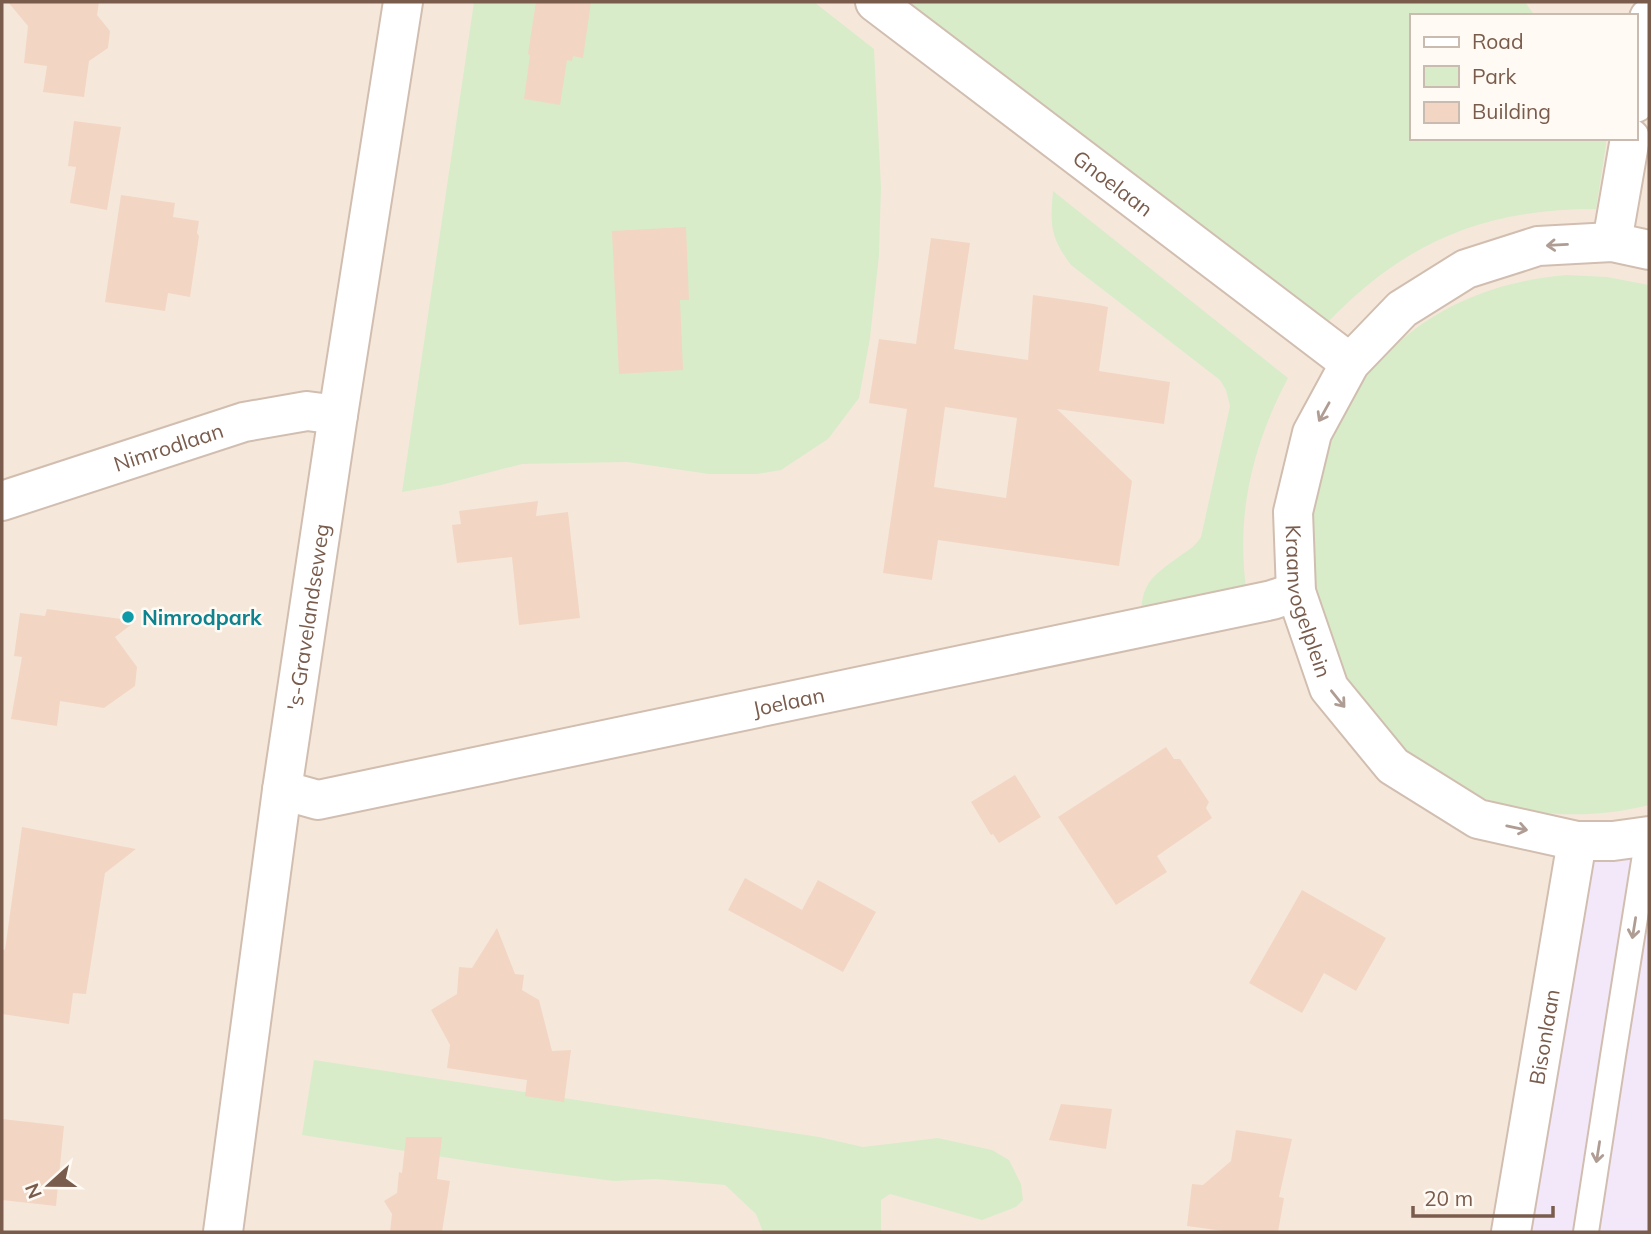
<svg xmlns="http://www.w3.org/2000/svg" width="1651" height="1234" font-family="Mulish,sans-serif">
<rect width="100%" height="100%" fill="#fdf6ec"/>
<!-- residential -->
<path fill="#f5e8da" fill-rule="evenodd" d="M2,2H1649V1232H2ZM1411,16H1635V138H1411Z"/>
<!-- education -->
<path fill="#f3e8fa" d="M1649,836V1232H1511L1577,841Z"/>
<!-- green -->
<path fill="#d8ecc9" d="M474,2H814L874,49L881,187L879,255L870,338L859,398L828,439L781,470L757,474H709L627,462L522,464L441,485L402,492Z
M894,2H1525L1535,16H1411V138H1607L1596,209C1483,209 1405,242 1327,323Z
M1053,191L1288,378C1252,446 1235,517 1247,594L1141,620C1141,583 1151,577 1180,556C1189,550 1195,546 1201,537L1230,406L1226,390L1220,380L1071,265C1050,237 1050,225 1053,191Z
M1567,275L1607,277L1649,285V805C1554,829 1461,807 1391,738C1383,731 1374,724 1368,716C1360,707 1355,694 1349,684C1338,666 1325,648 1320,628C1315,608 1314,586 1312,565C1310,553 1306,540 1308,528C1309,518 1312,507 1314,497C1317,482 1318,465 1324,451C1366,344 1454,284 1567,275Z
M314,1060L819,1137L863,1147L938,1138L992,1150L1009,1160L1021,1184L1023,1200L1016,1207L982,1220L890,1194L881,1200V1232H763L756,1214L725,1185L655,1179L614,1181L507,1167L302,1135Z"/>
<!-- building -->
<path fill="#f3d5c3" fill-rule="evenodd" d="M8,2H99L97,15L110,31L108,48L89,61L84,97L43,92L47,66L24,63L28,26Z
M536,2H591L583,58L573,56L572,61L567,60L560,105L524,99L530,55L528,54Z
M74,121L121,127L107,210L70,203L76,167L68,166Z
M121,195L175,203L173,217L199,221L197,233L199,236L190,297L168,293L165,311L105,302Z
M686,227L689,300H680L683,370L619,374L612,231Z
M931,238L970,243L954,349L1028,360L1033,295L1094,304L1108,307L1099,371L1170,382L1164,424L1057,409L1132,481L1119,566L938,540L932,580L883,573L907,409L869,403L879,339L916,344ZM945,407L1017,418L1006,498L934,487Z
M538,501L536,516L568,512L580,618L519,625L512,557L457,563L452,525L461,524L459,511Z
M47,609L136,621L115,637L137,667L135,686L104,708L60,701L57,726L11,719L22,657L14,656L20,613L45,616Z
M1166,747L1174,759H1180L1197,784L1209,802L1206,808L1212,818L1157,856L1167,872L1116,905L1058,817Z
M1015,775L1041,817L999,843L993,834L991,835L971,802Z
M22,827L136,849L105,873L86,994L73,993L69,1024L2,1014V949L5,950Z
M745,878L802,910L818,880L876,912L843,972L728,910Z
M1302,890L1386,938L1356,991L1324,973L1302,1013L1249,983Z
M497,928L515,974L524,975L522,990L539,1000L552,1051L571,1050L564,1102L525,1096L527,1080L447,1068L450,1045L431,1010L457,994L459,967L472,968Z
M1061,1104L1112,1109L1106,1149L1049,1140Z
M2,1119L64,1126L56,1206L2,1200Z
M1236,1130L1292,1139L1279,1197L1284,1198L1278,1232H1231L1187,1226L1192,1184L1203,1185L1231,1161Z
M406,1137H442L437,1179L450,1181L442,1232H390L392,1214L384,1201L397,1193L399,1172L402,1173Z"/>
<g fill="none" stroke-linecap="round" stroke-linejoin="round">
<!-- service casing -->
<g stroke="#d1beb0" stroke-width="28">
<path id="service" d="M1586,1232L1613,1056L1648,836"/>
</g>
<!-- minor casing -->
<g stroke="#d1beb0" stroke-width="42">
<g id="minor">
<path id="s1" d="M875,2L1350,363"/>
<path d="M1635,103L1649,18"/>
<path d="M1612,242L1630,138"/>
<path id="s2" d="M1649,250L1612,242L1538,246L1466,269L1402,309L1350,363L1312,433L1293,512L1296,592L1329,688L1393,766L1478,819L1577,841H1613L1649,836"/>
<path id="s3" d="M2,501L244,422L307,411L338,415"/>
<path id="s4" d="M282,790L318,800L1272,600L1296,592"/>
<path id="s5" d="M1511,1232L1577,841"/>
</g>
</g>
<!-- tertiary casing -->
<g stroke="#d1beb0" stroke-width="42">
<g id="tertiary">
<path id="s6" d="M223,1232L282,790L338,415L403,2"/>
</g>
</g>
<!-- service -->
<use href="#service" stroke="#fff" stroke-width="24"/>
<!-- minor -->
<use href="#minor" stroke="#fff" stroke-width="38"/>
<!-- tertiary -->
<use href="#tertiary" stroke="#fff" stroke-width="38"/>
</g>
<!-- one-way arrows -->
<defs><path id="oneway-shaft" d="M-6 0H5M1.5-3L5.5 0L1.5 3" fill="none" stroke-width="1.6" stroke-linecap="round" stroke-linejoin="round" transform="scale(1.75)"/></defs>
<g stroke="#af9d94">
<use href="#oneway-shaft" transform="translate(1557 245) rotate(177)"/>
<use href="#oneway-shaft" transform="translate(1324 412) rotate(119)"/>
<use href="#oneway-shaft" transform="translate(1338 699) rotate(51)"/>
<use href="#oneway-shaft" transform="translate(1517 828) rotate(12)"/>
<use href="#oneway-shaft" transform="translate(1634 928) rotate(99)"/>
<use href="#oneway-shaft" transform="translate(1598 1152) rotate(99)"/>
</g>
<!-- markers -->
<circle fill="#0f9aa8" stroke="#fffaf3" stroke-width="2.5" cx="128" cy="617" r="7"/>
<g text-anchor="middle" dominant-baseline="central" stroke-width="5" stroke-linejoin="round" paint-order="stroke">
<!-- street labels -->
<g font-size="21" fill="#7a5c4d" stroke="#fffaf3">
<text stroke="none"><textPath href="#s1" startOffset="299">Gnoelaan</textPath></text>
<text stroke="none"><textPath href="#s3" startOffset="175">Nimrodlaan</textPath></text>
<text stroke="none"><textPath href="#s2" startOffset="590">Kraanvogelplein</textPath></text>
<text stroke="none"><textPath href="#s6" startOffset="621">'s-Gravelandseweg</textPath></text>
<text stroke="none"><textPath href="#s4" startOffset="518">Joelaan</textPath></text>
<text stroke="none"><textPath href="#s5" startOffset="198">Bisonlaan</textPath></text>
</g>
<!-- culture labels -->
<g font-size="21" font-weight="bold" fill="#0d838f" stroke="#fffaf3" text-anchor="start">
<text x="142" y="617">Nimrodpark</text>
</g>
</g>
<!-- border -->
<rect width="1651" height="1234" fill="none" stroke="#7a5c4d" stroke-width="7"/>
<!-- legend -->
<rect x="1410" y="14" width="228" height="126" fill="#fffaf3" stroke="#cabbb1" stroke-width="2"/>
<rect x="1424" y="37" width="35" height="10" fill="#ffffff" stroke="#cabbb1" stroke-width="2"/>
<text x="1472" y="49" font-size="21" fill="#7a5c4d">Road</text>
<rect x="1424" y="66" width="35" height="21" fill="#d8ecc9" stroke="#cabbb1" stroke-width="2"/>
<text x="1472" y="84" font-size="21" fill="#7a5c4d">Park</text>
<rect x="1424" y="102" width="35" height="21" fill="#f3d5c3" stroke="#cabbb1" stroke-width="2"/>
<text x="1472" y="119" font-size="21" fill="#7a5c4d">Building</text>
<!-- north arrow -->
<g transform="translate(49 1185) rotate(249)" stroke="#fffaf3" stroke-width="5" paint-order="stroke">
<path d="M0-5L12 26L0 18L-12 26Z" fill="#7a5c4d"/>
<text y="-10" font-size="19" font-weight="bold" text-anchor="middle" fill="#7a5c4d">N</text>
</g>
<!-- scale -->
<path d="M1413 1206v10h140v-10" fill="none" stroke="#7a5c4d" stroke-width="3.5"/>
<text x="1424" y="1206" font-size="21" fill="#7a5c4d" stroke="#fffaf3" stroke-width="5" paint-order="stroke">20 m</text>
</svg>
